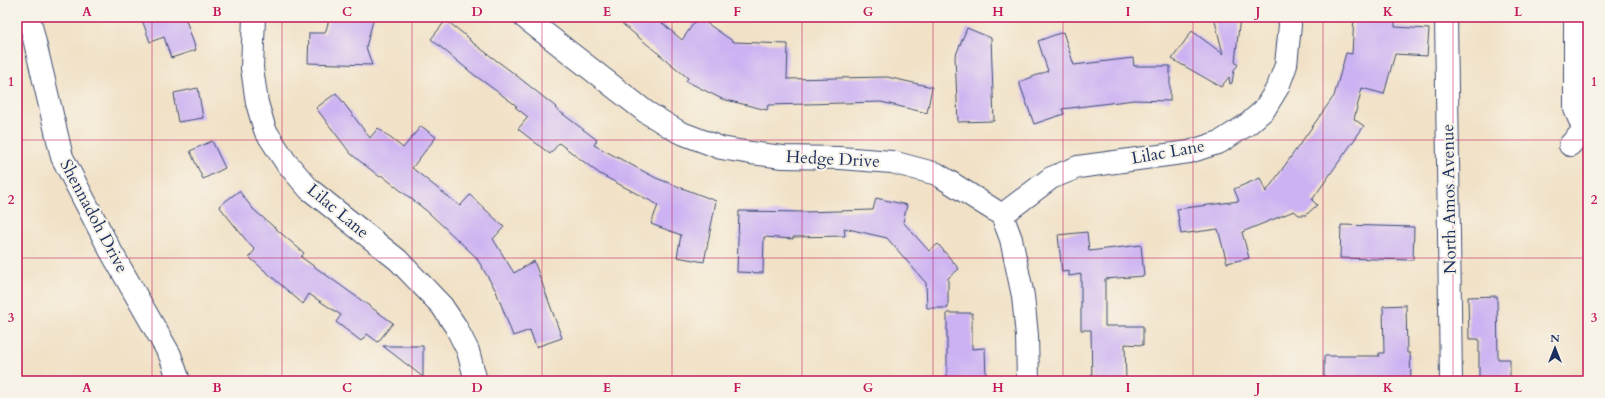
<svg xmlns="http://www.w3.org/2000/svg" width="1605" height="398" font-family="Cardo,serif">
<rect width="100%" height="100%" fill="#f7f3e8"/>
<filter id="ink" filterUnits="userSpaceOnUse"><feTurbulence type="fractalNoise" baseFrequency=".025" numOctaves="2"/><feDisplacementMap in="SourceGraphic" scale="8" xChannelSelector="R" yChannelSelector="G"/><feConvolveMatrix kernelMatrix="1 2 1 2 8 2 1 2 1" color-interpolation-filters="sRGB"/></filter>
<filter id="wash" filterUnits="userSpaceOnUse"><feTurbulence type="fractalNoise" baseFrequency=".012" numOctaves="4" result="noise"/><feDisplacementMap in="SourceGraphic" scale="16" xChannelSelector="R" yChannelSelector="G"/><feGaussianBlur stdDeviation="0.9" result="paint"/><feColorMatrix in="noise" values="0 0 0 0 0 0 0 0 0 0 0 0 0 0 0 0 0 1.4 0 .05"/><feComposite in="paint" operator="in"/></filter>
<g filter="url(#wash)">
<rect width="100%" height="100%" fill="#f1e1c6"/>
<g id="blocks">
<!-- building -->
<path fill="#ccb2f2" d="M141,17H185L196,50L171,58L164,37L150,42Z
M330,17H374L366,47L372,65L308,63L309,33H325Z
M614,17H655L682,40L698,17L734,42L788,44L787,79L887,77L932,87L927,113L881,102L768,105L767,110L722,99L686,81L688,78Z
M1214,17H1240L1235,62L1238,65L1234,70L1232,83L1230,84L1229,77L1221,87L1172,59L1192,31L1223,54Z
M1354,17H1395V27L1429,29L1427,56L1395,54L1384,94L1362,88L1354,119L1364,126L1312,200L1317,205L1306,215H1299L1294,211L1242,232L1249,258L1227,263L1218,229L1181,234L1177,209L1239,201L1234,189L1260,178L1266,192L1334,96L1346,53L1352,54Z
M446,20L470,39L469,40L512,72L556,107L555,108L597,140L594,145L656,178L716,201L704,262L677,257L681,235L651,224L658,205L600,174L559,143L550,154L518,129L528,117L515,107L517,106L473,74L431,39Z
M967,28L991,38L994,121L958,122L955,57Z
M1063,32L1074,65L1133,58L1134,66H1170V101L1134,100L1062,109L1064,114L1034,124L1019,82L1048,71L1038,41Z
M198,88L203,118L178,122L174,100H175L174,93Z
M336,93L370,138L378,128L403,148L421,126L436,137L412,168L460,206L470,195L504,227L493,239L514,273L534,261L562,338L536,347L530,330L513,336L496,291L476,257L428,212L381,175L380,177L351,154L316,108Z
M212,141L225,168L203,179L190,151Z
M239,191L253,209L304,253L301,257L393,323L378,342L367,334L361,341L336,322L341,315L309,294L303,304L249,257L255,250L250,245L219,206Z
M876,198L907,205L903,222L929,251L938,244L959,269L948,278V308H927L926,283L887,238L844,228L845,236L793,237V239L764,237L763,273L737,272L739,211L803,212L873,210Z
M1341,225L1414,227L1413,260L1340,258Z
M1087,232L1089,251L1141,245L1144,276L1105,279V326H1143V345L1125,344L1126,381H1092L1091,330H1081V274L1069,276V271L1062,272L1058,235Z
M1497,296L1498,359H1510V381H1479V339H1469L1468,297Z
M1406,305L1407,353H1410L1411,381H1324V356H1379V353H1384L1383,306Z
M947,313H972V349L985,348L986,380L947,381Z
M383,346H423V377Z"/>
</g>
</g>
<g filter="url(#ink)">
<use href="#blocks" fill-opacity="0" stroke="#3b4a6e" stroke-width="1"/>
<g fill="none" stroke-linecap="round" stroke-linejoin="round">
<!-- street casing -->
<g stroke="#3b4a6e" stroke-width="24">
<path id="street" d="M29,17L62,157L109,248L170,355L179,381
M254,17L252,68L257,103L265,130L285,161L309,189L398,260L442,306L456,327L468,351L476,381
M524,17L646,112L679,132L721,148L751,153L783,157L840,158L892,162L937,174L1002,215L1011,239L1023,296L1027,336L1028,381
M1446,17L1451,381
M1575,17V109L1584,130
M1570,145L1584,130
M1002,215L1051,178L1078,167L1189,152L1220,142L1248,124L1264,110L1278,87L1286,65L1290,25L1289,17"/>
</g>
<!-- street -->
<use href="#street" stroke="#fff" stroke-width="22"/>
</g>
</g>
<!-- grid -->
<path fill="none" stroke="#c2185b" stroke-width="1" stroke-opacity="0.55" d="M152,17V381M282,17V381M412,17V381M542,17V381M672,17V381M802,17V381M933,17V381M1063,17V381M1193,17V381M1323,17V381M1453,17V381M17,140H1588M17,258H1588"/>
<g text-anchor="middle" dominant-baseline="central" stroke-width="4" stroke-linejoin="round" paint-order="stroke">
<!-- street labels -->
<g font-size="17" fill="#1b2f5e" stroke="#f7f3e8">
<text transform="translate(1168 152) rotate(-10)">Lilac Lane</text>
<text transform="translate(833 159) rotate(3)">Hedge Drive</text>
<text transform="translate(1449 199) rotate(-91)">North Amos Avenue</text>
<text transform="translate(338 211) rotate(40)">Lilac Lane</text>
<text transform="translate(94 216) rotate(62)">Shennadoh Drive</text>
</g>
</g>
<!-- margin -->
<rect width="1605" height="398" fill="none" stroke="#f7f3e8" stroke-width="44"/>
<!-- north arrow -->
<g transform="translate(1555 348)" stroke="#f7f3e8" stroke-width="3" paint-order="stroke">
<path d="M0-3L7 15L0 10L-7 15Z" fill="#1b2f5e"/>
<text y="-6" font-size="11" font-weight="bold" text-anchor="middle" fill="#1b2f5e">N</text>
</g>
<rect x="22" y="22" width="1561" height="354" fill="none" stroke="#c2185b" stroke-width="1.5"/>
<g font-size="13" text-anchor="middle" font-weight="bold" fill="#c2185b">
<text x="87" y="16">A</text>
<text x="217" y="16">B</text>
<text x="347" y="16">C</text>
<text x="477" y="16">D</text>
<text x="607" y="16">E</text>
<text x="737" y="16">F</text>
<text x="868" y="16">G</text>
<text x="998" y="16">H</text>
<text x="1128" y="16">I</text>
<text x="1258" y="16">J</text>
<text x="1388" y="16">K</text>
<text x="1518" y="16">L</text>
<text x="11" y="86">1</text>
<text x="1594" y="86">1</text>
<text x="11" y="204">2</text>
<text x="1594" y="204">2</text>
<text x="11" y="322">3</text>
<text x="1594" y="322">3</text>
<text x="87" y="392">A</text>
<text x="217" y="392">B</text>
<text x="347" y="392">C</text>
<text x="477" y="392">D</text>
<text x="607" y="392">E</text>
<text x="737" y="392">F</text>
<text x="868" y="392">G</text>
<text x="998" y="392">H</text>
<text x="1128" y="392">I</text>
<text x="1258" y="392">J</text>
<text x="1388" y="392">K</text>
<text x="1518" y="392">L</text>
</g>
</svg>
